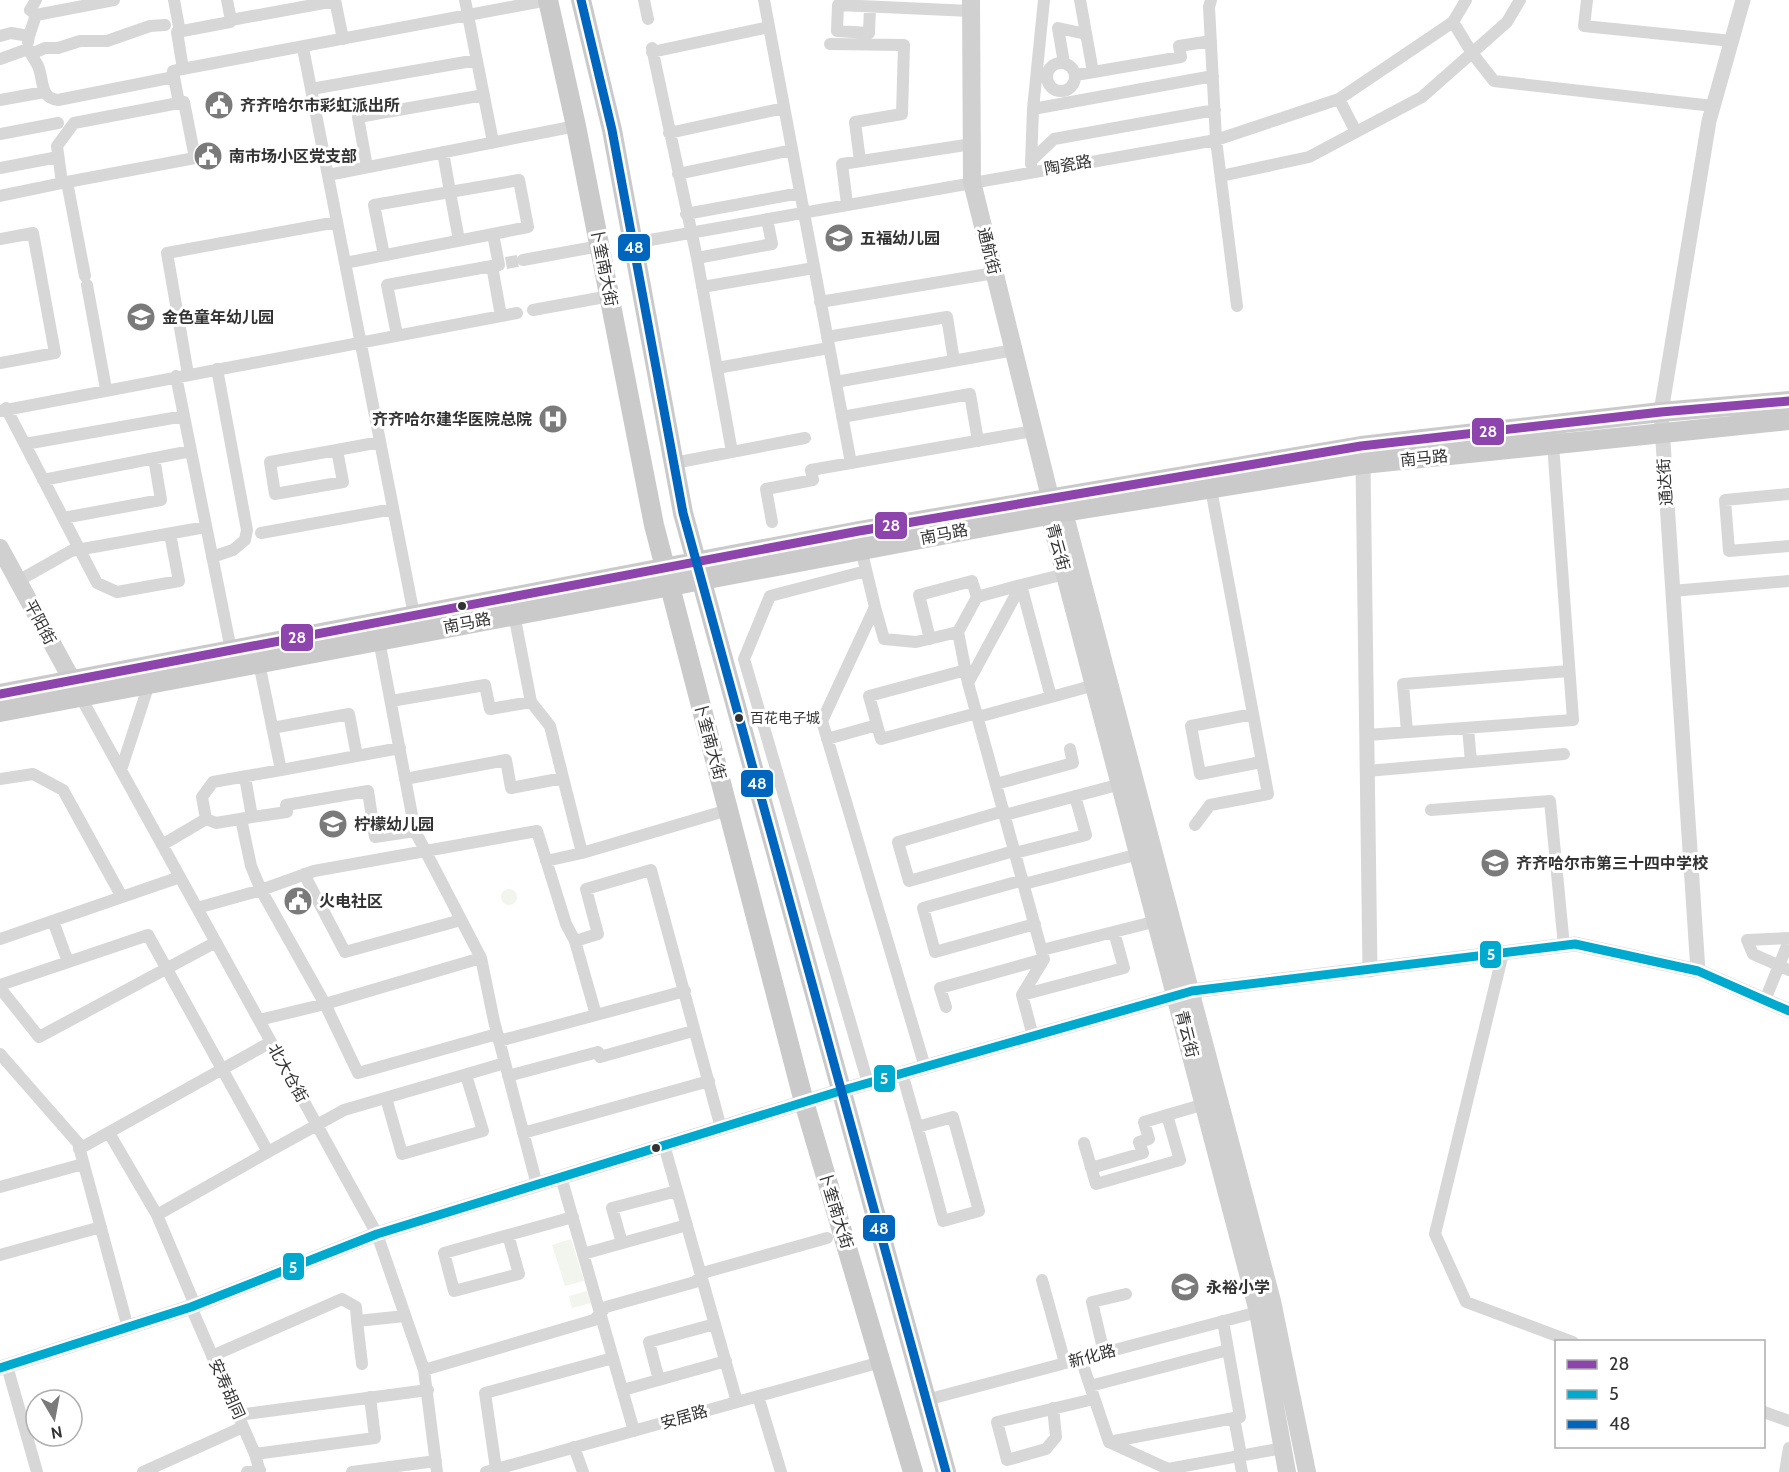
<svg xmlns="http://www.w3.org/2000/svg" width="1789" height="1472" font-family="Cabin,'Noto Sans SC',sans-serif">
<rect width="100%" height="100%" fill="#fff"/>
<!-- green -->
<path fill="#f1f5ed" d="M501 897a8 8 0 1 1 16 0a8 8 0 1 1-16 0Z
M571,1239L584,1281L565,1286L552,1245Z
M587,1291L591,1303L572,1308L569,1296Z"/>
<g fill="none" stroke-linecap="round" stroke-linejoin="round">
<!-- minor-tunnel -->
<path stroke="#d6d6d6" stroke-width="12" stroke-dasharray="12 6" stroke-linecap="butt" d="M506,263L523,260"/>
<!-- minor -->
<path stroke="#d7d7d7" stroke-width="12" d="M174,0L180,32
M227,0L231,20L335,1
M335,0L343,39
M465,0L493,142
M644,0L648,19
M764,0L851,463
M1080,0L1093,72
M1211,0L1209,7L1216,140L1237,306
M1587,0L1584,26L1732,41
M870,7L869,33L837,31L838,5L971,11
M36,15L30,10L36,0
M1453,22L1472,53L1494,81L1713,106
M0,36L11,33L29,36L28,42
M29,36L36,15L114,0
M830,44L904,45L902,114L855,122L860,161
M303,48L414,615
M652,48L697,258L772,244L767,219
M652,52L769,27
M31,54L45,48H58L80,41H107L150,26L165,25
M0,59L28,49C31,54 35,60 38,66C44,79 39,98 58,100L174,77L173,71L177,70L548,0
M1047 77a14 14 0 1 1 28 0a14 14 0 1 1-28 0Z
M1064,63L1058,28L1086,34
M183,69L177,32L230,22
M1076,75L1181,57L1179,46L1211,41
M174,77L179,103
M311,89L477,60
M1339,99L1356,132
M0,100L44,92
M1033,109L1213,76
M669,133L784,108
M0,134L58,123
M443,152L450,192L519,180L528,227L493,234
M1031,161L1054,139L1215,110
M1031,164L1033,109L1044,0
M367,167L358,117L484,95
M0,168L58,157
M678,174L792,150
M328,175L576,126
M1221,176L1309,157L1422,97L1507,22L1520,0
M62,183L57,146L74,123L184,102L195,158L67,182L85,276
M0,196L67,182
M847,204L842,164L972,144
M686,214L800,193
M0,239L33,233L55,353L0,363
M633,243L1216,140L1339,99L1453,22L1466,0
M384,255L374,205L450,192L459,240
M697,258L732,452
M523,260L600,246
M345,263L493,234L499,265L492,266
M87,285L106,389
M702,287L814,268
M820,302L994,273
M533,310L610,296
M397,335L387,285L492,266L501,316
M827,337L947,317L954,361
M717,368L829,348
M188,374L167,253L337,222
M176,376L231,650
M836,382L1014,350
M6,408L97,583L117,592L179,581L170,534
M0,411L517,313
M842,417L970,394L978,441
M25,444L184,416
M337,450L343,482L275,494L270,462Z
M337,450L380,442
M674,463L805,438
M43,480L191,451
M1789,494L1725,500L1729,551L1789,546
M63,518L161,500L154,458
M772,522L766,489L813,480L811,470L1033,431
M261,533L393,509
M861,549L875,607L822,721L925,1067
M212,557L233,550L245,540L247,530L217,369
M866,571L770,596L744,659L868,1083
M18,581L71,551L206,527
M1672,591L1789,581
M875,607L884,639L916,642L958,632L968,683L1044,959L1022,995L1033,1036
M514,614L531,702L550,726L582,853L728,810
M930,639L919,595L972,581L977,597L958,632
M379,640L415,831L481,958L494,1021L537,1185
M259,663L281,770L400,748
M966,670L869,696L881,739L977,713
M968,683L1021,585L977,597
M80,696L377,1234L424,1370L437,1472
M1051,697L1021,585L1065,574
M391,701L485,685L490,709L531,702
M1253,714L1191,726L1200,774L1261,762
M978,717L1095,685
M272,728L349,714L357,756
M1468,728L1471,762
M1407,732L1403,684L1569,671
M1367,735L1573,720L1553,444
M827,739L877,725
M121,770L149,684
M1367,771L1564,754
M0,779L33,774L63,790L122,897
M405,779L506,760L511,788L563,778
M996,784L1073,763L1070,749
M1431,810L1550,801L1564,946
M1004,811L898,842L909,881L1014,851
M1005,815L1121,784
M252,817L287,812L286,805L368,791L375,837L415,831
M206,819L202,797L213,782L281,770
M241,819L251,866L261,890L314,871L537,831L566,924L575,941
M1195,825L1210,805L1268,794L1211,489
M162,845L206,819L216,823L252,817L245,777
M1015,853L1086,835L1075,796
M546,861L582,853
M304,874L345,952L461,920
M1023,880L923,908L935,952L1035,924
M1024,884L1139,854
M197,908L261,890L325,1004L259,1020
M53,921L68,962
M1789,938L1747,940L1753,954L1789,970
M0,939L180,877
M1042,950L1157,921
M1503,953L1435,1234L1466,1302L1573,1342
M481,958L325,1004L358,1073L497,1034
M0,985L148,935L268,1152L344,1110L505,1063
M0,988L39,1037L216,942
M1022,995L1124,968L1114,932
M1765,1000L1789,941
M946,1007L940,988L1044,959
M596,1015L685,991
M499,1041L596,1015L575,941L598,934L586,889L651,870L721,1128
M0,1054L78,1143L128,1328
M902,1073C916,1122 930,1172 943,1221L979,1211L953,1117L917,1127
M508,1076L598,1052L600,1057L693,1031
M386,1098L402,1154L483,1131L466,1075
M109,1133L157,1215
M523,1133L709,1081
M1084,1143L1096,1184L1180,1160L1167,1115L1205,1104
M664,1145L737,1402
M79,1149L271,1042
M1091,1168L1143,1153L1139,1142L1149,1139L1144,1122L1167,1115
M561,1177L634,1431
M0,1187L83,1164
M508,1235L519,1274L454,1291L444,1253L573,1217
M622,1243L612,1208L677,1191
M583,1254L687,1225
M0,1255L101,1227
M1042,1280L1065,1363
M195,1305L157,1215L268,1152
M191,1307L255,1454L260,1472
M357,1321L362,1364
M1223,1321L1240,1417L1234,1418L1241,1455
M1104,1353L1092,1302L1126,1294
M212,1356L342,1299L356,1307L357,1321L405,1316
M1081,1359L1109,1442L1234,1418
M7,1366L37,1472
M424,1370L594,1320L606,1307L695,1282L706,1272L827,1238
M659,1380L649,1342L715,1324
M1090,1386L1228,1350
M623,1390L726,1361
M758,1396L781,1472
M926,1400L1258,1312
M1053,1408L1056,1437L1046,1449L1007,1460L997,1422L1094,1399
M1764,1412L1789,1421
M238,1415L428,1390
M1109,1442L1168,1469L1283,1448
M574,1447L583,1472
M255,1454L375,1438L370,1397
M1239,1456L1242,1472
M496,1469L485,1393L613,1358
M143,1472L243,1427
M247,1472L260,1470
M352,1472L436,1461
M486,1472L881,1362
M1785,1472L1789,1448"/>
<!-- tertiary -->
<path stroke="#d7d7d7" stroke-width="15" d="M1363,464L1370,970
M1698,971L1661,412L1709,121L1743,0
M0,1368L191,1307L377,1234L840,1091L1192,991L1575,944L1698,971L1789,1011"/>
<!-- secondary -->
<path stroke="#d0d0d0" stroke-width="18" d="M971,0L972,182L1050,497L1049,514L1258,1312L1287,1472
M1055,503L1064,512L1272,1301L1307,1472
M0,548L78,691"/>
<!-- primary -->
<path stroke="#cacaca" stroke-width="20" d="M548,0L576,126L654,525L804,1102L913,1472
M581,0L612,130L683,513L946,1472
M0,694L859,531L1361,446L1661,412L1789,401
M0,712L1064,512L1363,464L1789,420"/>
<!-- bus-1 casing -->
<g stroke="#fff" stroke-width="14">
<path id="bus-1" d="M0,694L859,531L1361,446L1661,412L1789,401"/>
</g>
<!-- bus-2 casing -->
<g stroke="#fff" stroke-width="14">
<path id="bus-2" d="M0,1368L191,1307L377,1234L840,1091L1192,991L1575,944L1698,971L1789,1011"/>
</g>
<!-- bus-3 casing -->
<g stroke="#fff" stroke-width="14">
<path id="bus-3" d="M581,0L612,130L683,513L946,1472"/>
</g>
<!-- bus-1 -->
<use href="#bus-1" stroke="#8e44ad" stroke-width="9"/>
<!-- bus-2 -->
<use href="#bus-2" stroke="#00a9ce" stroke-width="9"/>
<!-- bus-3 -->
<use href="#bus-3" stroke="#0065bd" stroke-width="9"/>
</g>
<!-- icons -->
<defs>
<g id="civic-disc" transform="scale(1.5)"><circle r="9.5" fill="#7a7a7a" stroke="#fff"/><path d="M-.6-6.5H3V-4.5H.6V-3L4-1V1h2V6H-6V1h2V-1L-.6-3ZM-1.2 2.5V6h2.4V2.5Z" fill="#fff"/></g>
<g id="school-disc" transform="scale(1.5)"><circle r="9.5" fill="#7a7a7a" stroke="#fff"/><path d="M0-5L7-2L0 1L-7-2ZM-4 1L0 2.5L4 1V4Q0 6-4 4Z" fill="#fff"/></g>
<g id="hospital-disc" transform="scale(1.5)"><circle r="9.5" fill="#7a7a7a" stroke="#fff"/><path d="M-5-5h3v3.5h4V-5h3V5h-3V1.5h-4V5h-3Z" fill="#fff"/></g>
</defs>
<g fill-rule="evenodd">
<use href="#civic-disc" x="219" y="105"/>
<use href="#civic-disc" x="208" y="156"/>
<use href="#school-disc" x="839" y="238"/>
<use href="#school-disc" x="141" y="317"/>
<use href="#hospital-disc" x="553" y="419"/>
<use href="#school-disc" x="333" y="824"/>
<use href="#school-disc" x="1495" y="863"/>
<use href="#civic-disc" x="298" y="901"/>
<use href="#school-disc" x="1185" y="1287"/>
</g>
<!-- markers -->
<g fill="#333" stroke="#fff" stroke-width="2">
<circle cx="462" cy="606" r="5"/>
<circle cx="739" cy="718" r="5"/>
<circle cx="656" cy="1148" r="5"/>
</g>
<g text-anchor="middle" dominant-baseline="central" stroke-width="6" stroke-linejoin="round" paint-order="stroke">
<!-- bus labels -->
<g font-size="14" fill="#333" stroke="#fff" text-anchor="start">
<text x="750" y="718">百花电子城</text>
</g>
<!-- poi labels -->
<g font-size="16" font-weight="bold" fill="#333" stroke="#fff" text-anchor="start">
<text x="240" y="105">齐齐哈尔市彩虹派出所</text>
<text x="229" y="156">南市场小区党支部</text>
<text x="860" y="238">五福幼儿园</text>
<text x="162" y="317">金色童年幼儿园</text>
<text x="532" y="419" text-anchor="end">齐齐哈尔建华医院总院</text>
<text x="354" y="824">柠檬幼儿园</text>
<text x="1516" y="863">齐齐哈尔市第三十四中学校</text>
<text x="319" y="901">火电社区</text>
<text x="1206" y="1287">永裕小学</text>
</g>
<!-- street labels -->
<g font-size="16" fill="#333" stroke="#fff">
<text transform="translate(1068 165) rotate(-10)">陶瓷路</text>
<text transform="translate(989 251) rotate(76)">通航街</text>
<text transform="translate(604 267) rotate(79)">卜奎南大街</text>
<text transform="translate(1424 458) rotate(-6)">南马路</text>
<text transform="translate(1665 482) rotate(-94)">通达街</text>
<text transform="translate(944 534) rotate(-11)">南马路</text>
<text transform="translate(1058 547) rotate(75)">青云街</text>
<text transform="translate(40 622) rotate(62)">平阳街</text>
<text transform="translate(467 623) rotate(-11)">南马路</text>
<text transform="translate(710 741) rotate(75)">卜奎南大街</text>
<text transform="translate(1187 1034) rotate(76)">青云街</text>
<text transform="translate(288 1073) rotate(61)">北大仓街</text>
<text transform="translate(836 1210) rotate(73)">卜奎南大街</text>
<text transform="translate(1092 1356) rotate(-15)">新化路</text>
<text transform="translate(227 1389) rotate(66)">安寿胡同</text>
<text transform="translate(684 1417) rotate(-16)">安居路</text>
</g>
</g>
<g stroke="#fff" stroke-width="2">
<rect x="617" y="233" width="34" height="29" rx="6" fill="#0065bd"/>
<rect x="1471" y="417" width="34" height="29" rx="6" fill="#8e44ad"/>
<rect x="874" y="511" width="34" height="29" rx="6" fill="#8e44ad"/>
<rect x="280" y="623" width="34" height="29" rx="6" fill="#8e44ad"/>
<rect x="740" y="769" width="34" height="29" rx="6" fill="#0065bd"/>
<rect x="1479" y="940" width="23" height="29" rx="6" fill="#00a9ce"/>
<rect x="873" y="1064" width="23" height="29" rx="6" fill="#00a9ce"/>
<rect x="862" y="1214" width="34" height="28" rx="6" fill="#0065bd"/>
<rect x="282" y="1252" width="23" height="29" rx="6" fill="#00a9ce"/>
</g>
<g font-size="16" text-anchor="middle" font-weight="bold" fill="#fff">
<text x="634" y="253">48</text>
<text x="1488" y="437">28</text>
<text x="891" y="531">28</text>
<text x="297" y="643">28</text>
<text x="757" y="789">48</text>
<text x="1491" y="960">5</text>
<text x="884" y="1084">5</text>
<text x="879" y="1234">48</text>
<text x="293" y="1273">5</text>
</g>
<!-- legend -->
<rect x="1555" y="1340" width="210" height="108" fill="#ffffff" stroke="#adadad" stroke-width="1.5"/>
<rect x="1567" y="1360" width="30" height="9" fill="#8e44ad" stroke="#adadad" stroke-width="1.5"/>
<text x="1609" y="1370" font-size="18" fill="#333333">28</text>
<rect x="1567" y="1390" width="30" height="9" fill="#00a9ce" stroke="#adadad" stroke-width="1.5"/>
<text x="1609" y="1400" font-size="18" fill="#333333">5</text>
<rect x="1567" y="1420" width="30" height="9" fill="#0065bd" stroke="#adadad" stroke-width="1.5"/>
<text x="1609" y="1430" font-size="18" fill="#333333">48</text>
<!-- north arrow -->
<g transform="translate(54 1418) rotate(170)"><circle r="28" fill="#ffffff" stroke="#adadad" stroke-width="1.5"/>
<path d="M0-4.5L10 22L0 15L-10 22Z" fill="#7a7a7a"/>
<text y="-9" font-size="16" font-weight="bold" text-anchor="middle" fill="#333333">N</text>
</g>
</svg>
